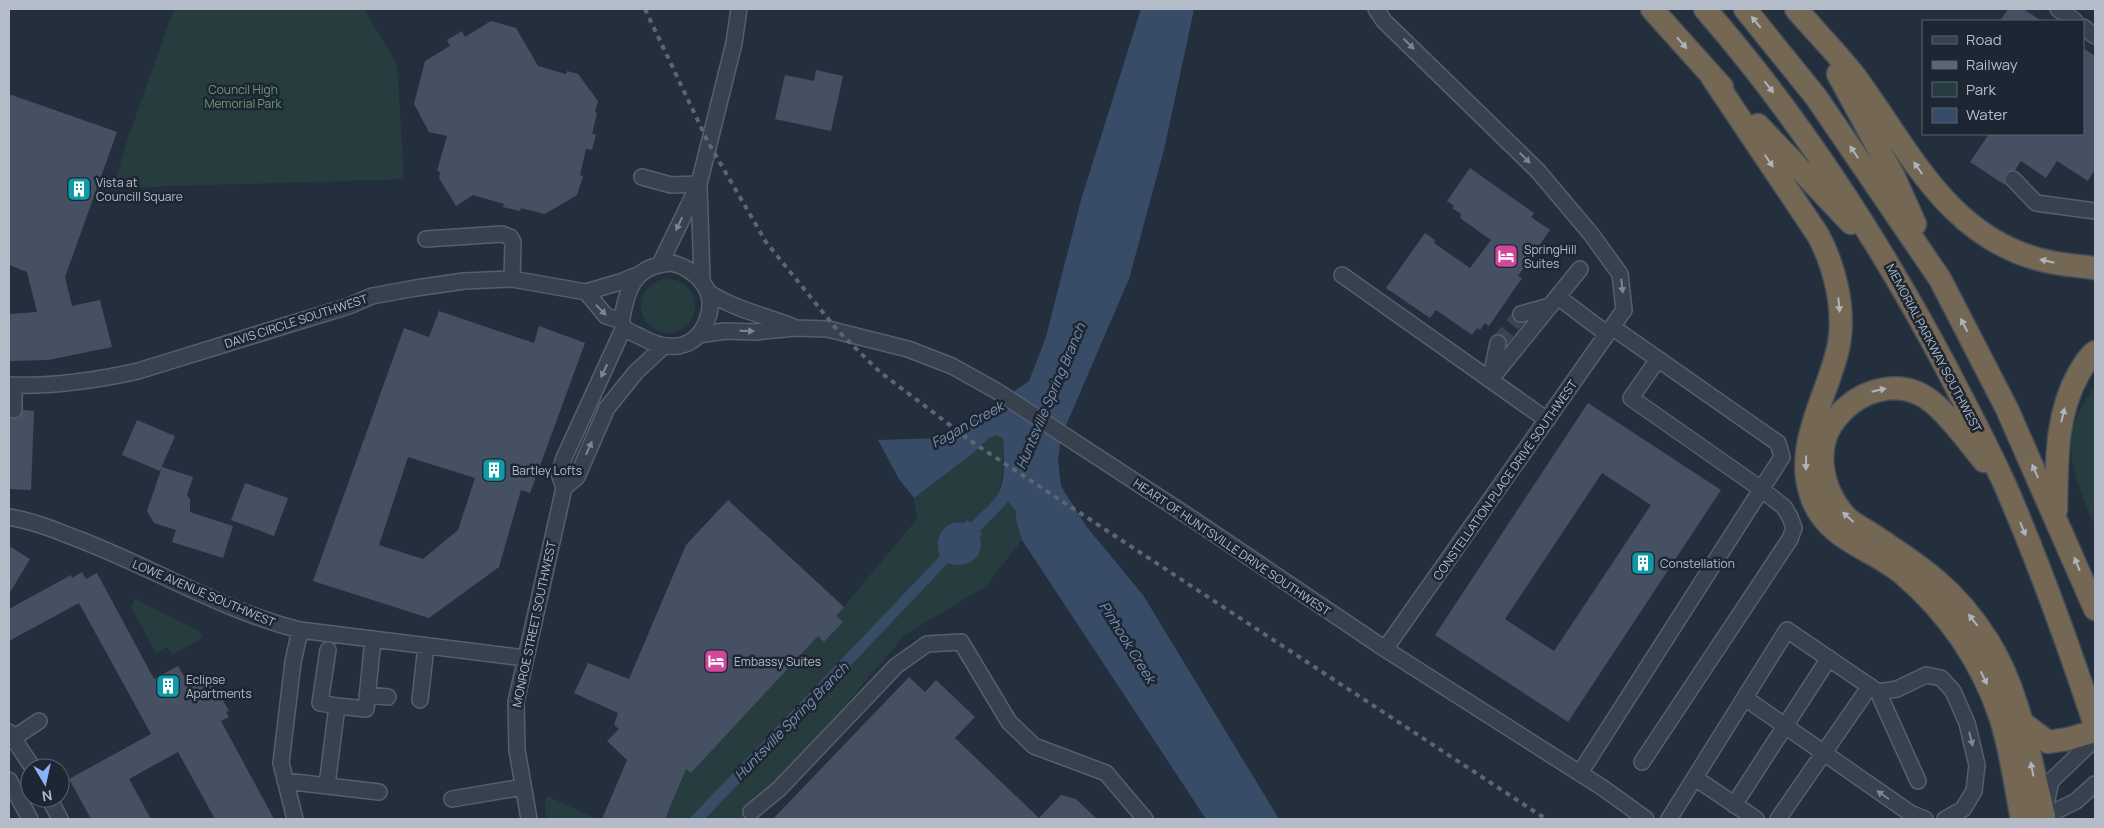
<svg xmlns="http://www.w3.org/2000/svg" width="2104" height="828" font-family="Manrope,sans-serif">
<rect width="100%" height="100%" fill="#242f3e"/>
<!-- green -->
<path fill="#263c3f" d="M174,9H364L397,64L404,179L113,188L128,138Z
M641 306a27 27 0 1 1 54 0a27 27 0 1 1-54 0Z
M2095,386V527C2073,474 2055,437 2095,386Z
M997,435L1003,439C1004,458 1003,475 999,493L1016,511V520L1022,540L986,586L905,635L798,760L743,819H665L675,795L670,787L686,769L691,773L818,636L824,642L842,623L836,616L917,519L914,498L972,454L989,438Z
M135,599L199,631L203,638L172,655L167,647L156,653L131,607Z
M547,796L597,819H546L545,803Z"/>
<!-- water -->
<path fill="#394c67" d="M1141,9H1194L1164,150L1129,279L1061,437L1058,460L1061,486L1086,526L1143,595L1279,819H1206L1022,540L1016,520V511L1008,502L980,531L982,534L980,537C986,558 966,570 948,563L705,819H689L940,556C933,538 944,519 964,523L967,520L971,523C979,514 991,505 998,494C1006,482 1004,454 1003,439L997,435L989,438L972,454L914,498L899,479L878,440L946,438L1029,381L1046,337L1081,200Z"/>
<!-- building -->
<path fill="#455162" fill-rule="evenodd" d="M2008,9H2023L2042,21H2000Z
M491,21L516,28L538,66L566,74L567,71L578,74L598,101L595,112L597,113L592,134H596L592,150L586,149L580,175L583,176L577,195L545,214L521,208L520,211L503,207L504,204L473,195L456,206L439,178L440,172L437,171L447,136L429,132L414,104L425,61L450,46L447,40L462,31L465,37Z
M2083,48L2095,56V169L2088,181L2057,161L2046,178L2021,161L2015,170L2006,173L2004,177L2005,185L1970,162L1989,134H2083Z
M816,70L843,76L831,131L775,119L785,75L814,81Z
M9,94L117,132L65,277L72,306L100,300L112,347L48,360L9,361V314L37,312L27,272L9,265Z
M1470,168L1534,213L1531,217L1550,230L1518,276L1522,278L1489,326L1485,323L1480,330L1477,328L1472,335L1436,310L1430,318L1386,288L1425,233L1435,240L1434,243L1470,268L1491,240L1460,218L1461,214L1452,208L1454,206L1447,201Z
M439,311L534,343L539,326L585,343L530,493L521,490L499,567L429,618L313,581L404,328L429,337ZM408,457L475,478L458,530L423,559L379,545Z
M1588,403L1721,490L1568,722L1435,635ZM1602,473L1651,505L1554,651L1505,619Z
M23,410L34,411L31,490L9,489V418H18Z
M137,420L175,436L160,471L122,455Z
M162,467L193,477L187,495L190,499V512L233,526L223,558L172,542L176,530L154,523L147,511Z
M245,483L288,498L274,536L231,520Z
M728,500L844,607L836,616L843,622L824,642L818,636L691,773L686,769L665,819H602L627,760L607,741L619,729L614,725L618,713L574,693L588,663L629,679L686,545Z
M9,546L30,559L9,594Z
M82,572L86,579L97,573L154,679L178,666L187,681L205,672L216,692L218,691L229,711L226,712L229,717L221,721L274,819H215L178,752L129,779L151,819H91L69,779L151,734L79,603L9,641V609L71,575L72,578Z
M909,677L925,692L936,680L975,717L955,738L1039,818L1061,795L1076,799L1097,819H773Z"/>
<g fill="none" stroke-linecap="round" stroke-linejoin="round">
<!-- minor-tunnel -->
<path stroke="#3a4453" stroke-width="15" stroke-dasharray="15 8" stroke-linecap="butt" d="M1498,343L1521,314"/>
<!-- minor casing -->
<g stroke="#565f6c" stroke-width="18">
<path id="minor" d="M1376,9L1384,21L1538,171L1591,234L1620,274L1624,310L1385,649
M2058,9L2075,21
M2083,27L2095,36
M642,177L671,185L699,184
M2013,179L2036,203L2095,211
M699,185L702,280
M426,239L502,234L510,237L513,242L512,279
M672,263C698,270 718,292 707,320C695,352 666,351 641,337C636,334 628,332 624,327C620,322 623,314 624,308C630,279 642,265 672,263Z
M660,264L699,184L734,43L739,9
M1342,275L1547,420
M586,292L606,316L622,321
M708,292C736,310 764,315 794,327
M1558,297L1607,334
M1521,314L1550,306
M698,335L725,331L755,332L795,328L828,329L908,349L952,366L995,390L1194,520L1385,649L1603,788L1646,819
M1491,376L1498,343
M1490,380L1580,269
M9,385C49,387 99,380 138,371L349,306L372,296L416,288L464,281L512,279L586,292L620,282L640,274
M14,410V385
M564,488L577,477L607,408L636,372L663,347
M9,517C33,521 55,530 78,539C152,567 223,611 300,630L525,658
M328,650L320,703L337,706
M1878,692L1897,689L1926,675L1941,678L1953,691L1967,723L1977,765L1974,791L1963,809L1945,819
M367,695L388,697
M1745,698L1910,813L1925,819
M420,700L426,646
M9,732L33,768
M9,741L39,721
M1642,762L1790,539L1794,528L1790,517L1784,507L1761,489L1631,398L1658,359
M1580,773L1782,457L1778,443L1612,327
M1695,778L1756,819
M9,780L30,819
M285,781L379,792
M327,785L337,706L366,709L373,639
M49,798L60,819
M452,799L523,787
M1734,805L1829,658
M2045,808L2051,781L2095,739
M751,812L779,789L896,666L927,644L961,642L1009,722L1034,746L1106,773L1145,819
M295,819L281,763L293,662L300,630
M529,819L517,750L516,702L564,488L559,473L564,458L624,327
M1669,819L1787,630L1878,692L1918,781
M1778,819L1870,686
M2040,819L2076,801L2095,784"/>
</g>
<!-- highway casing -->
<g stroke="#434c59" stroke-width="25">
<path id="highway" d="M1652,9L1722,87
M1705,9C1800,118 1878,239 1946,367C1966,406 1987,445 2005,485C2039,563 2068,644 2095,725
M1745,9L1816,97L1940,279L2007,409L2095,609
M1796,9C1815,31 1836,52 1854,75C1910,150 1948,241 2050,262C2065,265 2080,266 2095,268
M1838,74L1894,177L1915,224
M1712,77L1818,235C1835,267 1845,308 1839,344C1829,395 1792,445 1812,498C1827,540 1872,548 1903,574C1947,612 1981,660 2000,716C2011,749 2015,785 2022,819
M1758,125L1851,223
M1984,461C1968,442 1952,418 1932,402C1902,377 1861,389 1838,416C1812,445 1821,488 1845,516C1851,523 1864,529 1873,535C1895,550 1917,563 1937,581C1957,598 1974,619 1988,641C2021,694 2029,757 2044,816
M2056,510C2057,463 2055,415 2079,373C2084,365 2087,358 2095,352
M2020,721L2048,742L2068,739L2095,731"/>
</g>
<!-- minor -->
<use href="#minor" stroke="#38414e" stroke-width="15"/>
<!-- highway -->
<use href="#highway" stroke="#746855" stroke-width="22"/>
<!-- rail -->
<path stroke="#5a6575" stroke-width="4" stroke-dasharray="5 5" stroke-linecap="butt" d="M645,9L708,142L766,242L838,331L880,372L975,444L1546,819"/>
</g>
<!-- one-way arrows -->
<defs><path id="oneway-solid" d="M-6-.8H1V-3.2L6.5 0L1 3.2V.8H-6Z" transform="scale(1.25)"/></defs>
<g fill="#aeb4bd">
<use href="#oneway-solid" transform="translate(1756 22) rotate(-129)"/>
<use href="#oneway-solid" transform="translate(1682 43) rotate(49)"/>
<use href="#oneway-solid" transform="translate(1769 87) rotate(52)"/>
<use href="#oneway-solid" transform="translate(1854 152) rotate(-124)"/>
<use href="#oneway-solid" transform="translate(1769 161) rotate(56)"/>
<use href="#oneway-solid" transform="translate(1918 168) rotate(-125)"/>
<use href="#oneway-solid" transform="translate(2047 261) rotate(-167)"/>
<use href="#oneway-solid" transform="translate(1839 305) rotate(85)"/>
<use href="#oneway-solid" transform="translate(1964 325) rotate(-117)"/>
<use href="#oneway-solid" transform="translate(1879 390) rotate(-13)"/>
<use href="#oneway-solid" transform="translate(2063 415) rotate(-76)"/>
<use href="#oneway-solid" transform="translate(1806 463) rotate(91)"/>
<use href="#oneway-solid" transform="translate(2035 471) rotate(-114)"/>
<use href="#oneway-solid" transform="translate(1848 517) rotate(-138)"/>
<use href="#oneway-solid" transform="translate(2023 529) rotate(68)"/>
<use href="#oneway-solid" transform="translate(2077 564) rotate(-112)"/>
<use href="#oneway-solid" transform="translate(1973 620) rotate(-128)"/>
<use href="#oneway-solid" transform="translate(1984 678) rotate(64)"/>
<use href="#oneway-solid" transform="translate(2032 769) rotate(-101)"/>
</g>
<g fill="#7c8592">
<use href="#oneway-solid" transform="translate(1409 44) rotate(44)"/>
<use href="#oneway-solid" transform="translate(1525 158) rotate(45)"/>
<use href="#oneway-solid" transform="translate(679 224) rotate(115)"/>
<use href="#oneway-solid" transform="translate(1622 286) rotate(84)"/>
<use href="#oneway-solid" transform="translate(601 310) rotate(46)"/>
<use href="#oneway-solid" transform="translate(747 331) rotate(2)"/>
<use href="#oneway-solid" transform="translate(604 371) rotate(116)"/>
<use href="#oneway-solid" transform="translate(589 448) rotate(-66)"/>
<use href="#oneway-solid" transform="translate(1971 739) rotate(76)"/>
<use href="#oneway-solid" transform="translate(1883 795) rotate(-145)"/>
</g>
<!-- icons -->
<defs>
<g id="building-square" transform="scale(1.25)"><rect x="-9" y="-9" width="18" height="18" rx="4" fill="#0f9aa8" stroke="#1d2633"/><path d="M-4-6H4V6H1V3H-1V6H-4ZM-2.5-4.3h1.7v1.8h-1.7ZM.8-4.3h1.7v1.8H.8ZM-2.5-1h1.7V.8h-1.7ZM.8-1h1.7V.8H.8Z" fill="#fff"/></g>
<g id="hotel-square" transform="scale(1.25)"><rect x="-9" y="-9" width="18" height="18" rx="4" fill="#d1479c" stroke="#1d2633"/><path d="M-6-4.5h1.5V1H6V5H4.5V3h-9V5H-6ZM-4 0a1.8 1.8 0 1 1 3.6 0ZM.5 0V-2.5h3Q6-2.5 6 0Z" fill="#fff"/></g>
</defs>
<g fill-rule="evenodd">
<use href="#building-square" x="79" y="189"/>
<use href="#hotel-square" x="1506" y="256"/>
<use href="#building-square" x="494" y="470"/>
<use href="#building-square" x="1643" y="563"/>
<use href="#hotel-square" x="716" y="661"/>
<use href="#building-square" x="168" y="686"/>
</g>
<g text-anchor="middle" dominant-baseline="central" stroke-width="5" stroke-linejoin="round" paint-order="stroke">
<!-- park labels -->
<g font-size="12" fill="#6b9a76" stroke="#1d2633">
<text x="243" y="89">Council High<tspan x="243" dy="14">Memorial Park</tspan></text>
</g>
<!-- poi labels -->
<g font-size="12" fill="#b4bcc9" stroke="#1d2633" text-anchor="start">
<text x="96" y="182">Vista at<tspan x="96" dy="14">Councill Square</tspan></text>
<text x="1524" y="249">SpringHill<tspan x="1524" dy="14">Suites</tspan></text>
<text x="512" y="470">Bartley Lofts</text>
<text x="1660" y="563">Constellation</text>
<text x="734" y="661">Embassy Suites</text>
<text x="186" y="679">Eclipse<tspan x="186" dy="14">Apartments</tspan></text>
</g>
<!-- street labels -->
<g font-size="12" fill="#b4bcc9" stroke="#1d2633">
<text transform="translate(296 321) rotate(-18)">DAVIS CIRCLE SOUTHWEST</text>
<text transform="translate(1934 348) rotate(62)">MEMORIAL PARKWAY SOUTHWEST</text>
<text transform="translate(1505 480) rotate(-55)">CONSTELLATION PLACE DRIVE SOUTHWEST</text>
<text transform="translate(1232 547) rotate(34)">HEART OF HUNTSVILLE DRIVE SOUTHWEST</text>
<text transform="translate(204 593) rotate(23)">LOWE AVENUE SOUTHWEST</text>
<text transform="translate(534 624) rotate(-78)">MONROE STREET SOUTHWEST</text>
</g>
<!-- water labels -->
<g font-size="14" font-style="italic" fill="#7c92b1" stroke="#1d2633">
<text transform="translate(1050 396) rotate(-67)">Huntsville Spring Branch</text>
<text transform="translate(967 424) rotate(-29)">Fagan Creek</text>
<text transform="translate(1128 642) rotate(58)">Pinhook Creek</text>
<text transform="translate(791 721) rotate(-46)">Huntsville Spring Branch</text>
</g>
</g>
<!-- border -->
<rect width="2104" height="828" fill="none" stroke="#b4bcc9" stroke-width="20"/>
<!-- legend -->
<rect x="1922" y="20" width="162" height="115" fill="#1d2633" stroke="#59626f"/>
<rect x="1932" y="36" width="25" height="8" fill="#38414e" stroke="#59626f"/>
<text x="1966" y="45" font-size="15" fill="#b4bcc9">Road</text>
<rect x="1932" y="61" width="25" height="8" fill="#5a6575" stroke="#59626f"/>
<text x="1966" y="70" font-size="15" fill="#b4bcc9">Railway</text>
<rect x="1932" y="82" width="25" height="15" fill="#263c3f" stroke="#59626f"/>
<text x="1966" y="95" font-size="15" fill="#b4bcc9">Park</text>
<rect x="1932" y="108" width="25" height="15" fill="#394c67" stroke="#59626f"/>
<text x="1966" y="120" font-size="15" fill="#b4bcc9">Water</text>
<!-- north arrow -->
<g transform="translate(45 783) rotate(171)"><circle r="24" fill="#1d2633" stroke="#59626f"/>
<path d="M0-4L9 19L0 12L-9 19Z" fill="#8ab4f8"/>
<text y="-8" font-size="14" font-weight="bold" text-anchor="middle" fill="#b4bcc9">N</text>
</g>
</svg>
